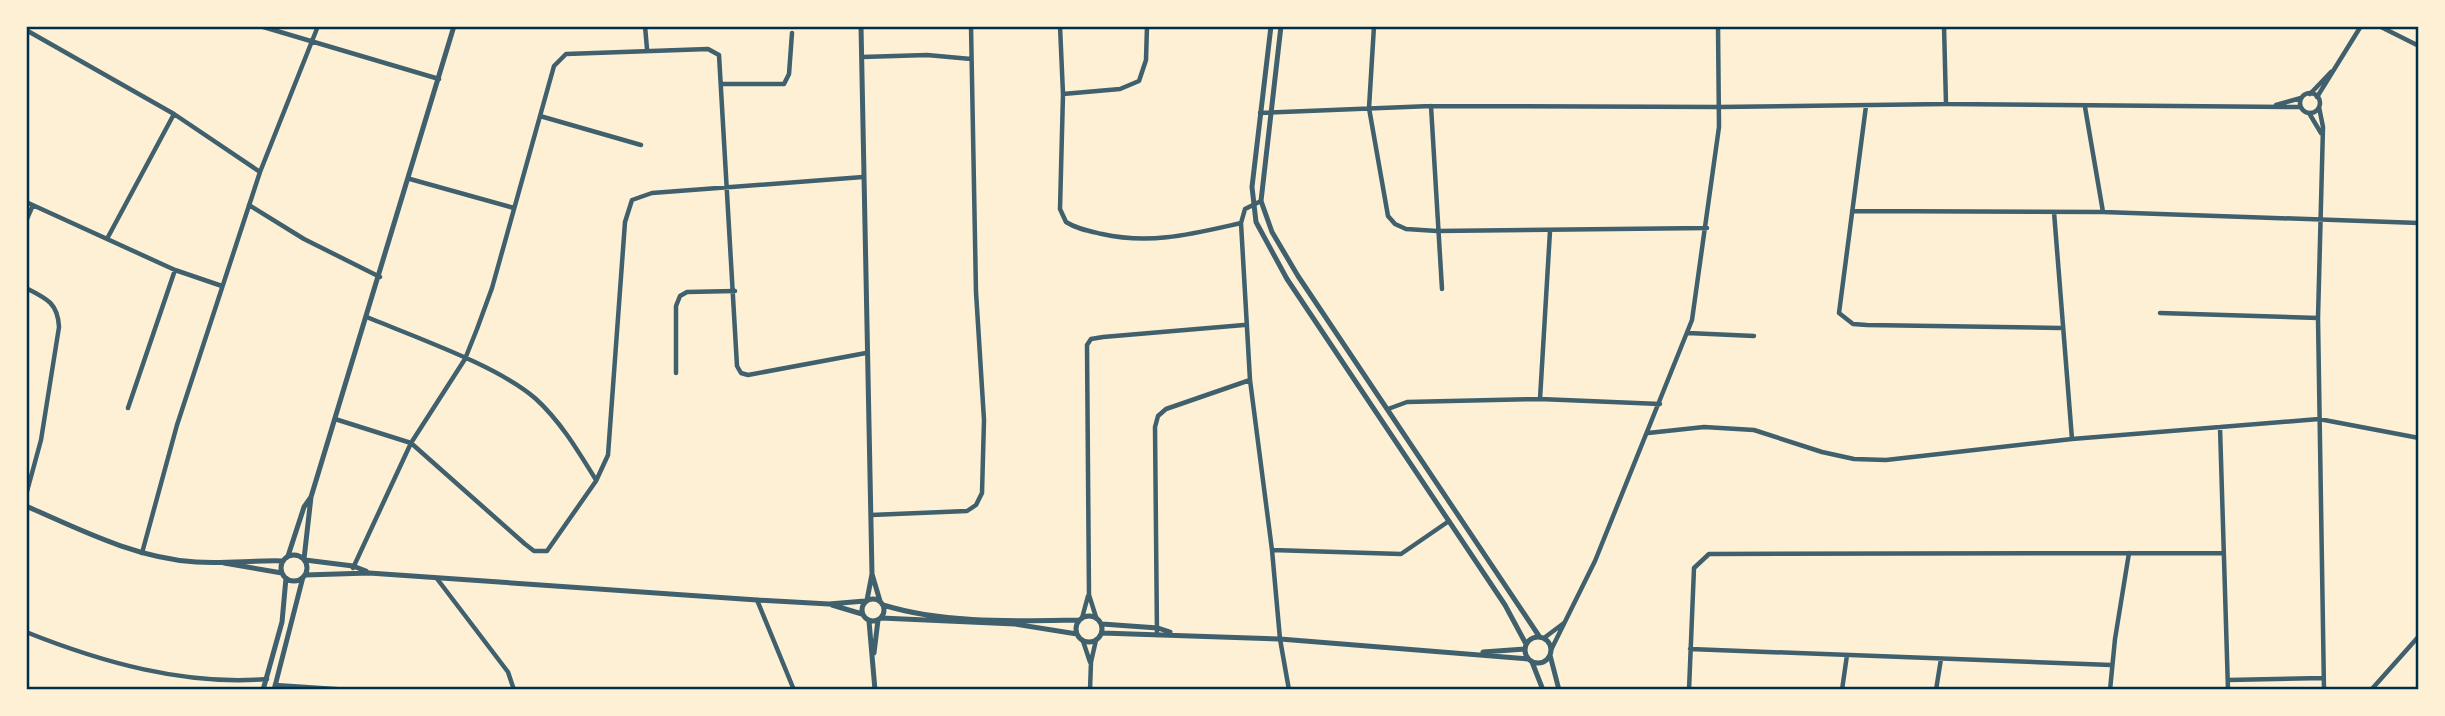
<svg xmlns="http://www.w3.org/2000/svg" width="2445" height="716" font-family="'Source Serif 4',serif">
<rect width="100%" height="100%" fill="#fdf0d5"/>
<g fill="none" stroke-linecap="round" stroke-linejoin="round">
<!-- minor -->
<path stroke="#3f606c" stroke-width="4.5" d="M260,26L439,79
M645,26L647,49
M1060,26L1063,94L1060,209L1066,222C1077,229 1089,231 1102,234C1151,245 1192,234 1241,223
M1374,26L1369,108L1388,216L1395,224L1406,229L1437,231L1707,228
M1944,26L1946,104
M2379,26L2419,46
M26,30L174,114L260,172
M862,57L927,55L971,59
M723,84H784L789,74L792,33
M2300 103a10 10 0 1 1 20 0a10 10 0 1 1-20 0Z
M1063,94L1120,89L1139,81L1146,60L1147,26
M2310,94L2331,72
M2317,97L2361,26
M2276,105L2301,98
M1431,106L1442,289
M1866,106L1839,313L1853,324L1867,325L2060,328
M2085,107L2103,212
M2319,107L2323,127L2318,318L2324,690
M1260,113L1431,106L1719,107L1946,104L2300,107
M2309,113L2321,133
M540,116L641,145
M410,179L514,208
M1261,201L1245,209L1241,223L1250,380L1272,550L1280,639L1289,690
M26,202L175,270L222,286
M249,205L304,239L380,277
M1852,211L2103,212L2419,223
M2054,212L2072,439
M26,221L33,205
M108,237L174,114
M26,288C46,298 58,303 59,327L41,440L26,495
M2160,313L2318,318
M367,317C414,337 499,366 536,399C561,422 578,451 596,480
M1688,333L1754,336
M676,373V306L680,296L687,292L735,291
M1540,399L1550,231
M128,408L175,270
M1388,409L1407,402L1540,399L1660,404
M335,419L411,443L525,544L534,551H547L596,481L608,455L625,222L632,200L652,193L863,177
M2220,427L2228,690
M1648,433L1704,427L1754,430L1822,452L1854,459L1886,460L2072,439L2319,419L2419,438
M871,515L967,511L976,505L982,493L984,420L976,292L971,26
M1272,550L1401,554L1449,521
M142,553L177,425L260,172L318,26
M353,568L411,443L465,359L477,329L492,288L554,66L566,54L708,49L719,55L737,366L741,373L748,375L866,353
M438,580L508,672L514,690
M757,600L794,690
M1096,617L1089,595L1087,345L1091,339L1103,337L1244,325
M1082,618L1088,596
M26,632C101,662 185,686 267,679
M1157,635L1155,427L1158,416L1166,409L1250,380
M1544,638L1564,623
M1083,641L1090,662
M1690,649L2111,665
M1551,650L1595,561L1692,320L1719,127L1718,26
M2228,680L2323,678
M275,685L350,690
M1090,690L1091,662L1096,640
M1689,690L1694,568L1709,554L2222,553
M1842,690L1847,655
M1936,690L1941,659
M2110,690L2115,639L2129,553
M2371,690L2419,636"/>
<!-- tertiary -->
<path stroke="#3f606c" stroke-width="5" d="M861,26L872,574L867,600
M1271,26L1252,187L1256,222L1287,279L1505,605L1526,644
M1281,26L1261,201L1272,232L1298,276L1539,636
M26,506C81,530 135,558 196,562C225,564 254,560 283,561
M281 568a13 13 0 1 1 26 0a13 13 0 1 1-26 0Z
M288,556L304,507L311,497L454,26
M304,559L311,497
M305,560L353,566L366,571
M224,563L282,573
M872,574L880,601
M305,575L369,573L757,600L829,604L865,601
M862 610a11 11 0 1 1 22 0a11 11 0 1 1-22 0Z
M832,605L862,614
M883,605C945,624 1015,621 1079,620
M1076 629a13 13 0 1 1 26 0a13 13 0 1 1-26 0Z
M881,618L1015,624L1077,634
M869,621L875,690
M1102,624L1158,628L1170,632
M1102,633L1280,639L1528,659
M1525 650a13 13 0 1 1 26 0a13 13 0 1 1-26 0Z
M1483,652L1525,649
M874,653L878,620
M1550,655L1559,690
M1532,662L1543,690
M263,690L282,622L286,578
M274,690L303,577"/>
</g>
<!-- border -->
<rect width="2445" height="716" fill="none" stroke="#fdf0d5" stroke-width="56"/>
<rect x="28" y="28" width="2389" height="660" fill="none" stroke="#003049" stroke-width="2.5"/>
</svg>
